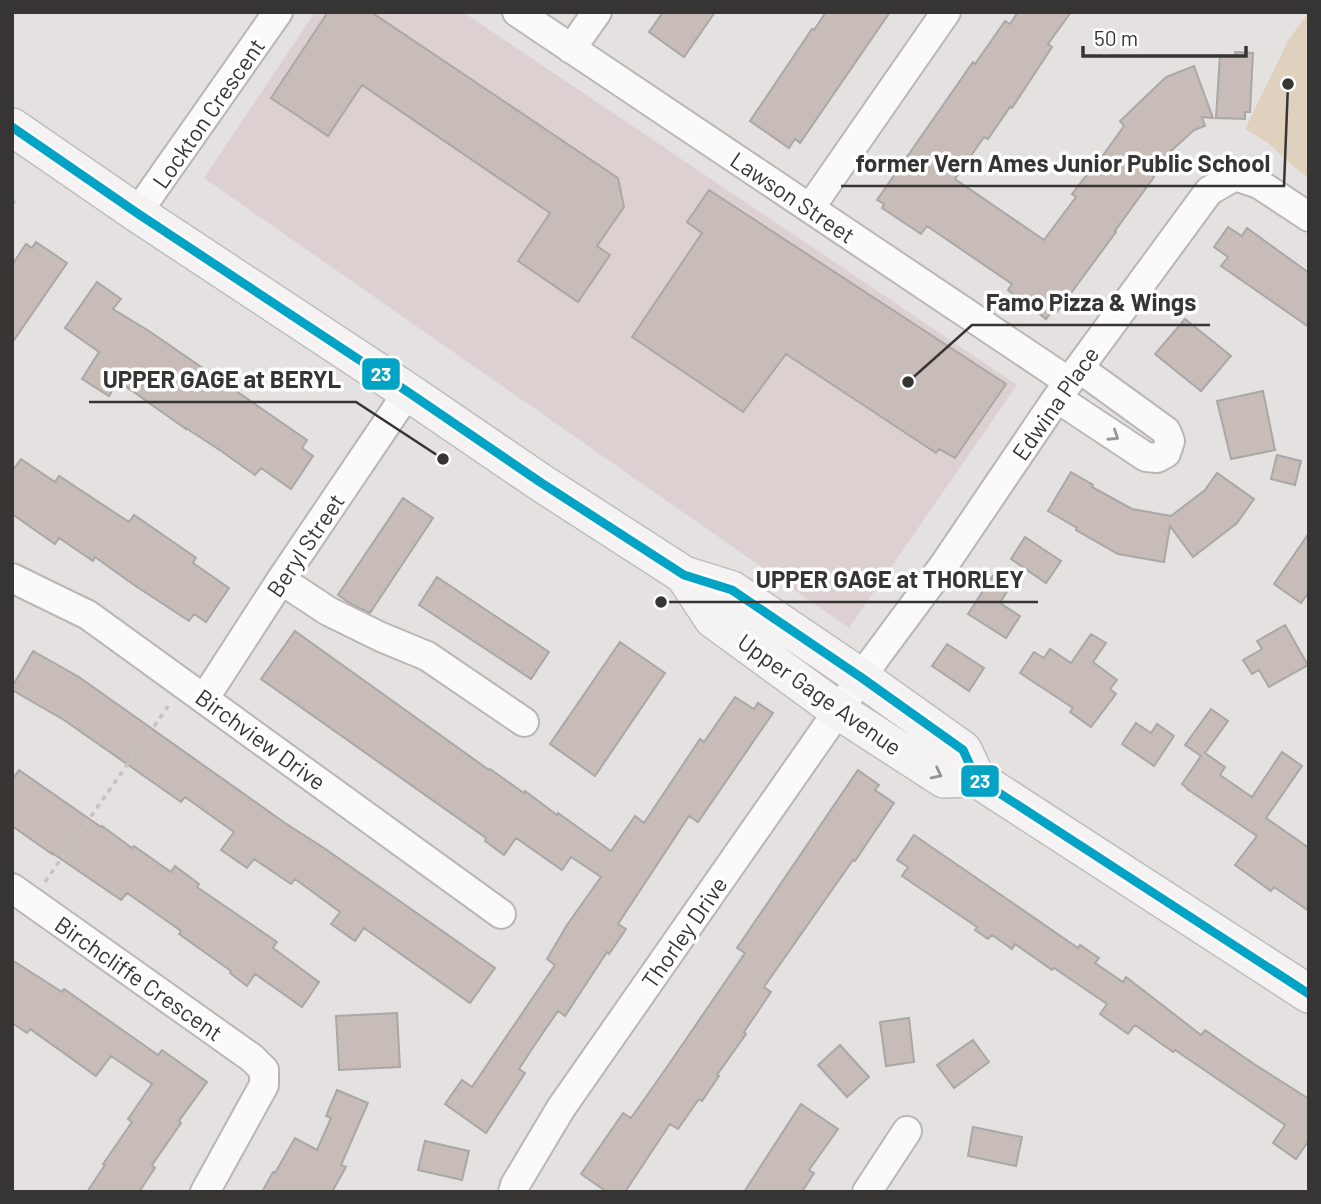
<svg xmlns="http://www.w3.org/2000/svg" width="1321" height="1204" font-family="Barlow,sans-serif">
<rect width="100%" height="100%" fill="#e5e1e1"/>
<!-- built -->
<path fill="#dcd1d0" d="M315,12H463L1017,385L849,628L204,178Z"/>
<!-- green -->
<path fill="#dfd1bd" d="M1309,12V178L1294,167L1267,142L1245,129L1289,39Z"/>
<!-- building -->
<path fill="#c7bcb7" stroke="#aaa7a7" stroke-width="2" d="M328,12H371L618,178L624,207L597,246L610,255L578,302L518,261L550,213L362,85L328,136L271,98Z
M663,12H715L684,57L649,32Z
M826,12H890L800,143L795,139L789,148L750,121L812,29L814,30Z
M1018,12H1071L1048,44L1052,47L1012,108L1010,107L988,139L984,137L955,179L1044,240L1076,197L1072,194L1093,167L1094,168L1124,126L1120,121L1166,77L1194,66L1213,118L1202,117L1205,126L1194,130L1148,172L1154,177L1115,231L1116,232L1057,312L1053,310L1046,319L1008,290L1012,284L927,226L921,234L882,208L884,204L877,200L973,62L975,64L1005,21L1010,24Z
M1235,52L1253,53L1250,112H1245V119L1216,118L1220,55L1235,56Z
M709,190L1006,384L955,458L939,449L936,453L786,354L743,412L632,337L702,233L687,222Z
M1228,227L1242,236L1247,228L1309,273V327L1221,266L1228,257L1214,247Z
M36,242L67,263L12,343V265L26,244L32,248Z
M97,282L121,299L113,309L149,331L307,440L302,448L313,456L291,489L261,468L255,475L221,451L186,428V429L118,381L109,396L82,379L99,352L65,328Z
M1185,319L1231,356L1201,391L1155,354Z
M1263,391L1275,450L1231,459L1217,401Z
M1277,455L1301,461L1295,485L1271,479Z
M21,459L55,482L59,476L129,522L134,515L195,557L196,558L193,563L229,588L206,622L194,614L189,621L134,585L95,557L93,561L59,538L55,544L12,514V471Z
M1071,472L1093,485L1092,487L1132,509L1171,516L1205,490L1217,473L1254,499L1237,523L1193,557L1170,526L1164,562L1118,554L1076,530L1077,528L1048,511Z
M403,498L433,518L370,613L351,604L338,595Z
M1309,533V592L1301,603L1274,584Z
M1025,537L1061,561L1046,583L1011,559Z
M994,574L1011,585L1000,603L1020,616L1006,638L968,614Z
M437,577L549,652L531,679L419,605Z
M1285,625L1308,665L1269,687L1259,670L1252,674L1243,660L1262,649L1257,641Z
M295,631L489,770L490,769L524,793L525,791L557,815L558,813L611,851L635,816L644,823L700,739L704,742L735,697L754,709L758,703L773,713L698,822L689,816L618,924L626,929L609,954L607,952L565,1016L558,1011L536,1043L519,1069L525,1073L486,1133L445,1104L462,1080L472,1087L555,965L547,959L567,925L601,877L571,857L562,870L516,838L504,855L485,841L486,838L261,679Z
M1091,634L1106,643L1093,662L1117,680L1110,689L1116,694L1091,727L1070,712L1073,708L1020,673L1034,652L1044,658L1050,649L1071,663Z
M620,642L665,673L595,776L550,744Z
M947,644L984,668L969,691L932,666Z
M33,651L79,677L285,823L324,848L495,968L470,1003L364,928L355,941L331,924L340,912L295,879L291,884L254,859L247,868L221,850L234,832L185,797L181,802L64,720L12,690V687Z
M1211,709L1228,721L1205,753L1225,767L1220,775L1252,797L1282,752L1302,766L1266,818L1309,848V911L1274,887L1271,891L1235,865L1257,836L1187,789V788L1182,784L1201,756L1185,745Z
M1136,723L1151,733L1157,724L1174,736L1154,766L1122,744Z
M19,770L101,827L102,826L132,848L134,846L171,872L175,866L199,884L197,887L277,942L273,948L319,982L302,1007L255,974L247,986L230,973L231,971L179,934L181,931L140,902L127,893L121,900L52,853V854L12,826V780Z
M858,770L879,785L875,790L894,803L855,861L853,860L764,987L771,992L744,1032L746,1034L717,1075L719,1076L702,1101L699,1099L678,1129L670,1124L625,1192H607L581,1174L623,1113L631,1118L667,1067L745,953L737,948Z
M914,835L1078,948L1080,945L1099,958L1095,963L1123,982L1126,977L1201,1035L1205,1030L1254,1064L1309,1099V1140L1296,1159L1273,1143L1285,1125L1175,1050L1173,1052L1135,1025L1128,1034L1100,1014L1107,1004L1054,968L1052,970L1015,944L1012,949L992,935L988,939L975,930L977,927L902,876L908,867L897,860Z
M12,960L62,992L64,989L158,1055L162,1050L207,1082L179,1121L181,1123L152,1165L155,1168L139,1192H87L105,1165L103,1164L132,1122L128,1119L152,1084L111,1056L96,1076L30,1029L27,1033L12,1023Z
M397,1013L400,1067L339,1070L336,1016Z
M909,1018L914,1062L886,1066L880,1022Z
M973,1040L989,1062L954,1088L937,1065Z
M840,1045L869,1077L847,1097L818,1065Z
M337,1090L368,1103L341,1165L346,1167L332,1192H262L273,1172L275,1173L295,1138L317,1150L331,1118L326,1116Z
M801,1104L838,1129L809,1170L814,1173L802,1192H744Z
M973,1127L1022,1137L1016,1166L968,1156Z
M425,1141L469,1151L462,1180L418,1170Z"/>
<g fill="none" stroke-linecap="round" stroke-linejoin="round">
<!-- minor casing -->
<g stroke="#bab6b6" stroke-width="32">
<path id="minor" d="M517,12L1069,382
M571,49L597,12
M810,208L946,12
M137,213L278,12
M1057,398L1146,457L1157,458L1166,453L1170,441L1166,431L1079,368
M12,578L88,615L501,914
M281,580L328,611L381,637L427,656L524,722
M204,699L281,580L408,392
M12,888L252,1058L264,1070V1085L205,1192
M513,1192L515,1185L561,1108L875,658L944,565L1057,398L1209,191L1235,176L1259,184L1309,217
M867,1192L907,1131"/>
</g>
<!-- major casing -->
<g stroke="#bebdbd" stroke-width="40">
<path id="major" d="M12,127L137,213L408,392L540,482L684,575L732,590L862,678L963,750L976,778L1309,994
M684,575L713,619L839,711L944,779L976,778"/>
</g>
<!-- path -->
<path stroke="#c4c2c2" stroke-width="3.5" stroke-dasharray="5 5" stroke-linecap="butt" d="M12,205L16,199
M45,882L169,705"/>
<!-- minor -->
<use href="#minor" stroke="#fbfafa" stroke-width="28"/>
<!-- major -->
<use href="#major" stroke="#f5f2f3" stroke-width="37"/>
<!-- bus-1 casing -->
<g stroke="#fff" stroke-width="14">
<path id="bus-1" d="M12,127L137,213L408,392L540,482L684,575L732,590L862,678L963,750L976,778L1309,994"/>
</g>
<!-- bus-1 -->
<use href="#bus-1" stroke="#03a3c6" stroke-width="9"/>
</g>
<!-- one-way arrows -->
<defs><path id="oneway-chevron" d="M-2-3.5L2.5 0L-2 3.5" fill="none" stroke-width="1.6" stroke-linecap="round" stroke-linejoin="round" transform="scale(1.75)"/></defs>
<use stroke="#999797" href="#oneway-chevron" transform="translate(1114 436) rotate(33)"/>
<use stroke="#969394" href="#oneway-chevron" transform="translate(937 774) rotate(27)"/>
<g text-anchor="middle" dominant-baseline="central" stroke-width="7" stroke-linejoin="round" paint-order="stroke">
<!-- street labels -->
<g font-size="23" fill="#373434" stroke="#fff">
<text transform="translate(208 113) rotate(-55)">Lockton Crescent</text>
<text transform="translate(793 197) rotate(34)">Lawson Street</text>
<text transform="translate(1055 403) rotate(-55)">Edwina Place</text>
<text transform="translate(305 545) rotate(-56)">Beryl Street</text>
<text transform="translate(820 694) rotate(35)">Upper Gage Avenue</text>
<text transform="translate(261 739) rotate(36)">Birchview Drive</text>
<text transform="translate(684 932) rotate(-55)">Thorley Drive</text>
<text transform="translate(139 978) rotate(35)">Birchcliffe Crescent</text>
</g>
</g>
<!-- callouts -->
<path fill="none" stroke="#373434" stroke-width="2.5" d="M1288 84L1284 186H841M908 382L972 325H1210M443 459L356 402H89M661 602L742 602H1038"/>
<g fill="#373434" stroke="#fff" stroke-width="2.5">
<circle cx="1288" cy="84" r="7"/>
<circle cx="908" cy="382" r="7"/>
<circle cx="443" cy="459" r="7"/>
<circle cx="661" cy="602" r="7"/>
</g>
<g font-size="24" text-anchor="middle" font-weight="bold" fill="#373434" stroke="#fff" stroke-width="7" stroke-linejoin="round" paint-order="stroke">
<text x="1063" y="172">former Vern Ames Junior Public School</text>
<text x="1091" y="311">Famo Pizza &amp; Wings</text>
<text x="222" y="388">UPPER GAGE at BERYL</text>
<text x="890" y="588">UPPER GAGE at THORLEY</text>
</g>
<g stroke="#fff" stroke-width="2.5">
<rect x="361" y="357" width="40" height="34" rx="7" fill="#03a3c6"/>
<rect x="960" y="764" width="40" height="34" rx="7" fill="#03a3c6"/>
</g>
<g font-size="19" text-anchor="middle" font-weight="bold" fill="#fff">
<text x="381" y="381">23</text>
<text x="980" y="788">23</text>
</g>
<!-- border -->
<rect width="1321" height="1204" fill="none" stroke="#373434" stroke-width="28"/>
<!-- scale -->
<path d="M1083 46v10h163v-10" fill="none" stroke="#373434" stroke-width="3.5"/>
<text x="1094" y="46" font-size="21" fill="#373434" stroke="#ffffff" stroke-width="5" paint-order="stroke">50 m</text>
</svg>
